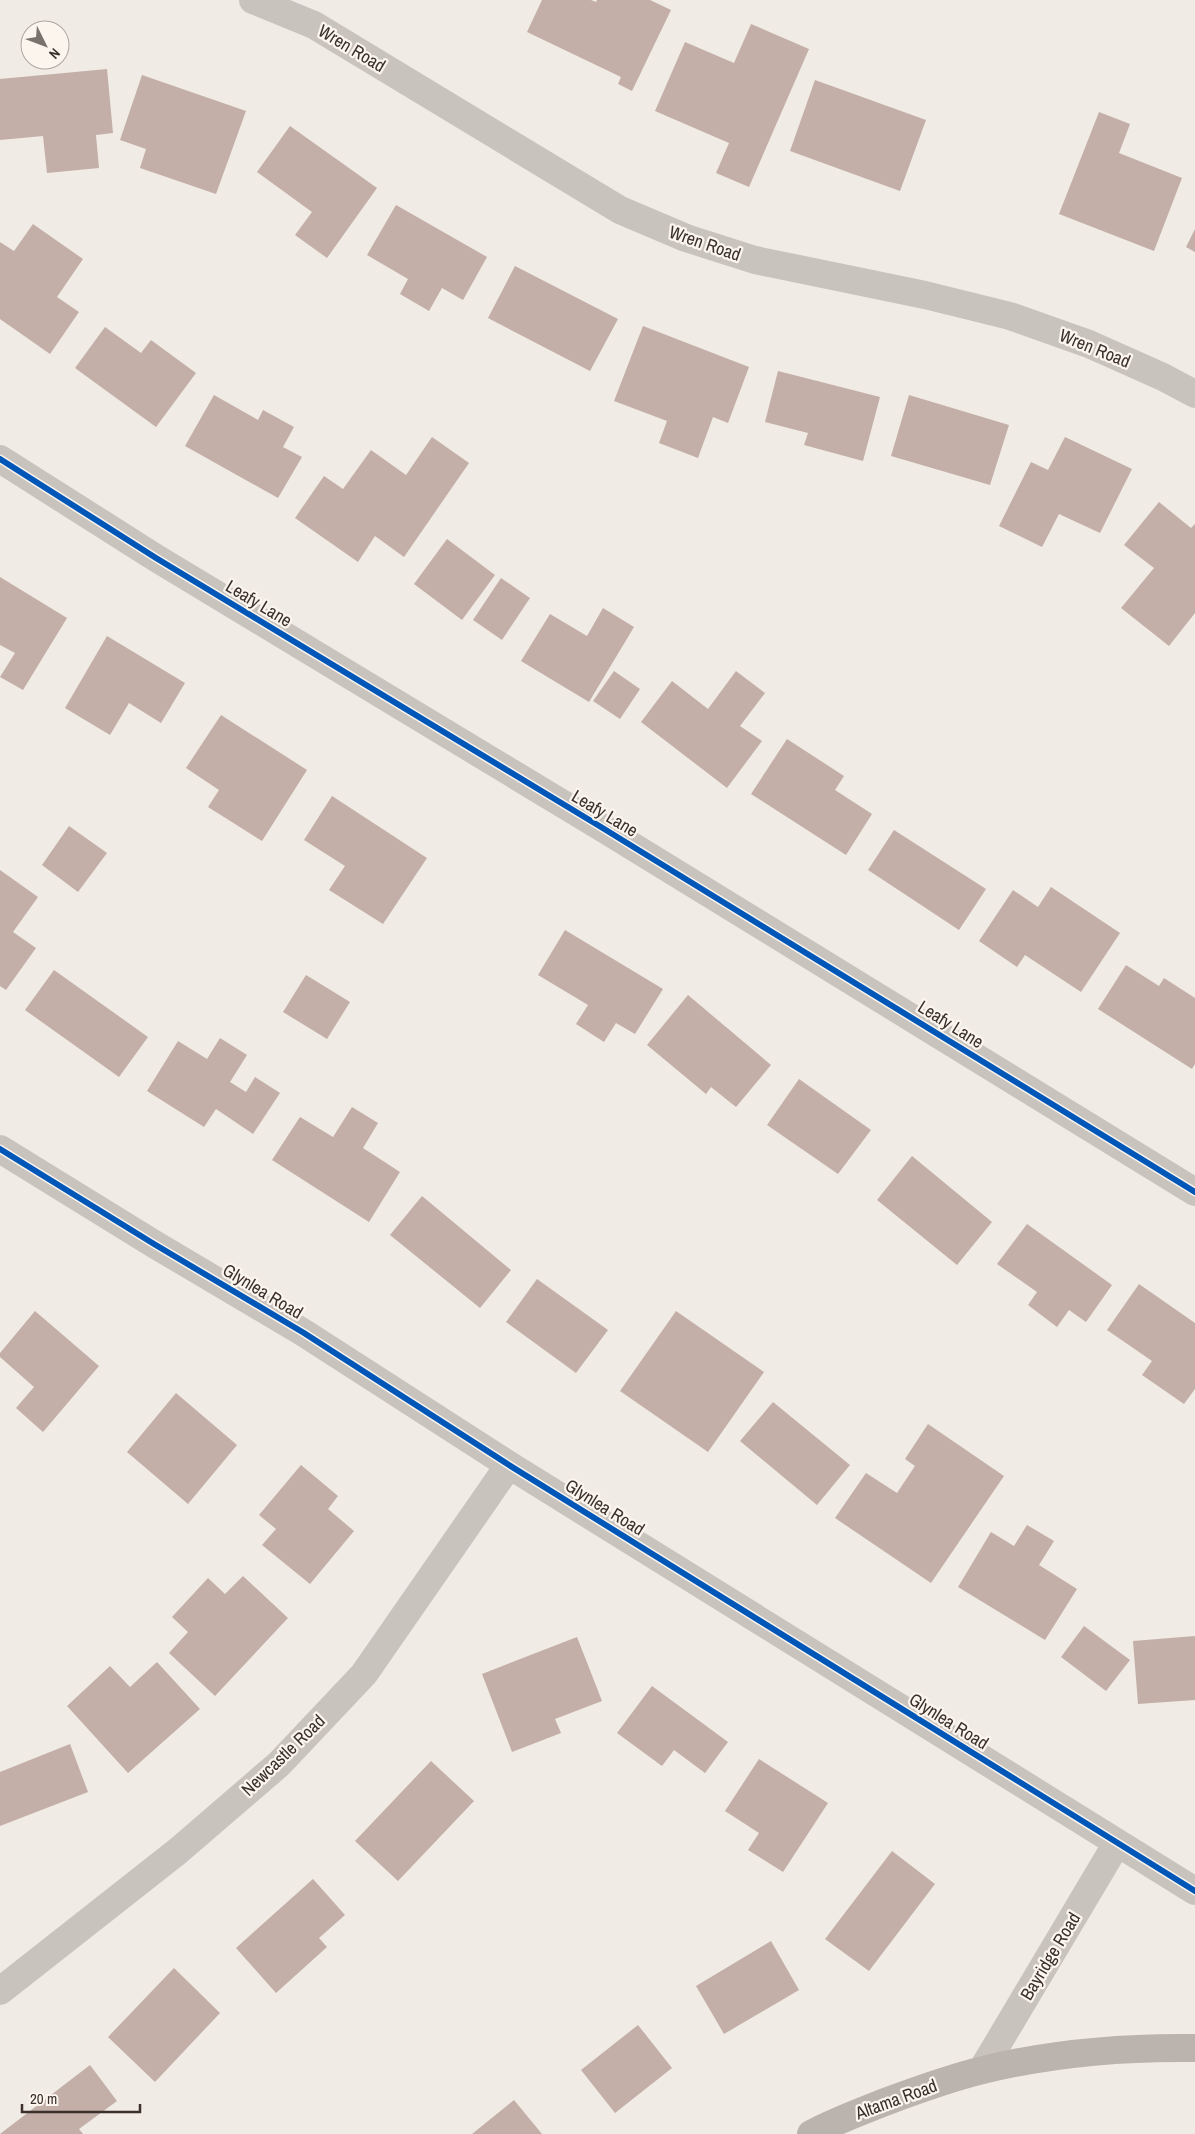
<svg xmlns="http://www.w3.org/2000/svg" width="1195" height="2134" font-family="'Archivo Narrow',sans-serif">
<rect width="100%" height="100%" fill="#f0ebe5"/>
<!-- building -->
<path fill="#c3afa7" d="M542,0H591L596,2L597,0H650L671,10L632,91L618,84L621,77L527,32Z
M751,24L809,49L749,187L716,173L729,143L655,111L685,42L734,63Z
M107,69L113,133L96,135L99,168L47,173L43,136L0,140V79Z
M142,75L246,111L216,194L140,168L146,149L120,140Z
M815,80L926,120L900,191L790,151Z
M1099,112L1130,124L1119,153L1182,178L1154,251L1059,214Z
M290,126L377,188L327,258L295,235L312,212L257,172Z
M396,205L487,257L463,300L442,288L429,311L400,294L408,279L367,255Z
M33,224L83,259L57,297L79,312L50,354L0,319V242L14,251Z
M1195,229V252L1186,247Z
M515,266L618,319L590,371L488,318Z
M643,326L749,367L728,423L713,417L698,458L659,443L667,421L614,401Z
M105,327L141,353L151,340L196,373L156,427L75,368Z
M778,371L880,397L863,461L804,445L808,433L765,422Z
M214,395L258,420L263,410L294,427L283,447L302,457L278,498L185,446Z
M909,395L1009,425L990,485L891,456Z
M432,437L469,463L404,557L375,536L358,562L295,518L324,476L343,489L371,450L406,475Z
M1065,437L1132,469L1100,533L1059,514L1042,547L999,526L1031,462L1048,470Z
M1159,502L1191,528L1195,524V613L1169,646L1121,608L1154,568L1124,545Z
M447,539L495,575L462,620L414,584Z
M0,577L67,618L23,690L0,677L15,653L0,645Z
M501,578L530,598L502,640L473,620Z
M603,608L634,627L589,702L521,661L550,614L587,636Z
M107,636L185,683L161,723L129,703L110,735L65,708Z
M614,671L640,689L620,719L593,701Z
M736,671L765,693L740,726L762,741L727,788L641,722L672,681L708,709Z
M221,715L307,770L262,841L208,807L219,790L186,768Z
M787,739L844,776L835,790L872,814L846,855L751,794Z
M332,796L427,858L383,924L329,890L345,866L304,840Z
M69,826L107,853L78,892L42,865Z
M894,830L986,889L959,930L868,870Z
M0,870L38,897L13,932L36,948L6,990L0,986Z
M1051,887L1120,933L1081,992L1025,955L1017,967L979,941L1013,890L1038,907Z
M565,930L663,989L635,1034L616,1023L604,1042L576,1024L588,1005L538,975Z
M1126,965L1159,986L1164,978L1195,998V1064L1192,1069L1098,1009Z
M54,970L148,1037L119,1077L25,1010Z
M306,975L350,1002L327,1039L283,1012Z
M688,995L771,1065L736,1107L711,1087L706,1094L647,1045Z
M220,1038L247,1055L230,1082L246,1092L255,1077L280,1093L253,1134L216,1109L204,1127L147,1091L178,1041L207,1059Z
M799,1079L871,1130L838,1174L767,1125Z
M352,1107L378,1123L363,1148L400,1172L369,1222L272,1160L300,1117L333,1137Z
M912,1156L992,1222L957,1265L877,1200Z
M422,1196L511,1270L480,1308L390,1235Z
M1027,1224L1112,1285L1086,1322L1069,1310L1057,1327L1028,1305L1037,1292L997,1264Z
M537,1279L608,1330L576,1373L506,1322Z
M1139,1284L1195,1323V1389L1184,1404L1142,1375L1152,1361L1107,1330Z
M35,1311L99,1366L43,1432L16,1408L34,1387L0,1357V1353Z
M676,1311L764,1372L708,1452L620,1391Z
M176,1393L237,1445L188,1504L127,1452Z
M773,1402L850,1465L817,1505L740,1441Z
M928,1424L1004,1476L931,1583L835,1518L866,1473L897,1493L915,1466L905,1459Z
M301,1465L338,1496L328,1509L354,1531L310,1584L262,1545L276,1529L259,1515Z
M1027,1525L1054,1541L1039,1565L1077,1589L1045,1640L958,1587L991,1532L1014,1546Z
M243,1576L288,1618L215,1696L169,1653L188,1632L172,1617L208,1578L225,1594Z
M1084,1626L1130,1660L1106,1691L1061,1657Z
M1195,1636V1700L1138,1704L1133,1641Z
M577,1637L602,1701L555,1719L561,1733L512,1752L482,1674Z
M157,1662L200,1709L128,1773L67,1706L110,1666L130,1687Z
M652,1686L728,1742L705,1773L674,1750L662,1766L617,1733Z
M70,1744L88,1792L0,1826V1772Z
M759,1759L828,1803L783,1872L748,1850L759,1833L725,1811Z
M431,1761L474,1801L398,1881L355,1841Z
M892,1851L935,1884L869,1971L825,1939Z
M313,1879L345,1915L319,1938L327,1947L276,1993L236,1948Z
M771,1941L799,1990L724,2034L696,1986Z
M174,1968L220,2013L155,2082L108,2037Z
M638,2025L672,2068L615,2113L581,2070Z
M90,2065L117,2101L79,2129L83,2134H0Z
M514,2100L542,2134H472Z"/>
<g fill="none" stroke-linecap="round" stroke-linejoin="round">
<!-- street -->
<path stroke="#c9c3be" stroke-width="28" d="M253,0L314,25L620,210L686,238L755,260L925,295L1010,316L1089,344L1163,377L1195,394
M0,459L156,558L601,827L1195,1192
M0,1149L154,1244L304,1333L509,1465L1195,1891
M0,1991L178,1851L279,1764L364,1674L509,1465
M982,2070L1117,1843"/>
<!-- secondary -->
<path stroke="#bab3ae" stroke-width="28" d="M811,2134C835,2121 860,2112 885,2102C917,2090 950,2078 983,2070C1052,2053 1124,2047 1195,2048"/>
<!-- cycleway casing -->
<g stroke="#fbf5ee" stroke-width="9">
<path id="cycleway" d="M0,459L156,558L601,827L1195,1192
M0,1149L154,1244L304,1333L509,1465L1195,1891"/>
</g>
<!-- cycleway -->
<use href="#cycleway" stroke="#0057b8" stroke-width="6"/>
</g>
<g text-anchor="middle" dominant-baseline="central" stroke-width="4.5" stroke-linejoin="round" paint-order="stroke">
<!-- street labels -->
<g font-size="18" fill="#3b302b" stroke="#fbf5ee">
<text transform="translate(352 48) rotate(31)">Wren Road</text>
<text transform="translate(705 243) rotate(19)">Wren Road</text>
<text transform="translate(1095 348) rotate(22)">Wren Road</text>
<text transform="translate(259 603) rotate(31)">Leafy Lane</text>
<text transform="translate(605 813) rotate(31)">Leafy Lane</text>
<text transform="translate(951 1024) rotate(32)">Leafy Lane</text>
<text transform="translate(263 1291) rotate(31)">Glynlea Road</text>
<text transform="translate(605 1507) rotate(32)">Glynlea Road</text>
<text transform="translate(949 1721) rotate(32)">Glynlea Road</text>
<text transform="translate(283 1755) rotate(-44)">Newcastle Road</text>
<text transform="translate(1050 1956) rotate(-59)">Bayridge Road</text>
<text transform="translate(896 2099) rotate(-20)">Altama Road</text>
</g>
</g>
<!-- north arrow -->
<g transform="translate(45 45) rotate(132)"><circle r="24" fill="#fbf5ee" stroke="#aea6a0"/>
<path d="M0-4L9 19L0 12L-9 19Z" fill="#7a716c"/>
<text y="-8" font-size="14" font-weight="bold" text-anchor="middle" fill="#3b302b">N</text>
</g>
<!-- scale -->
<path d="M22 2104v8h118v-8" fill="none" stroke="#3b302b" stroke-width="2.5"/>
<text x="30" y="2104" font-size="15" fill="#3b302b" stroke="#fbf5ee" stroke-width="4" paint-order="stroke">20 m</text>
</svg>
